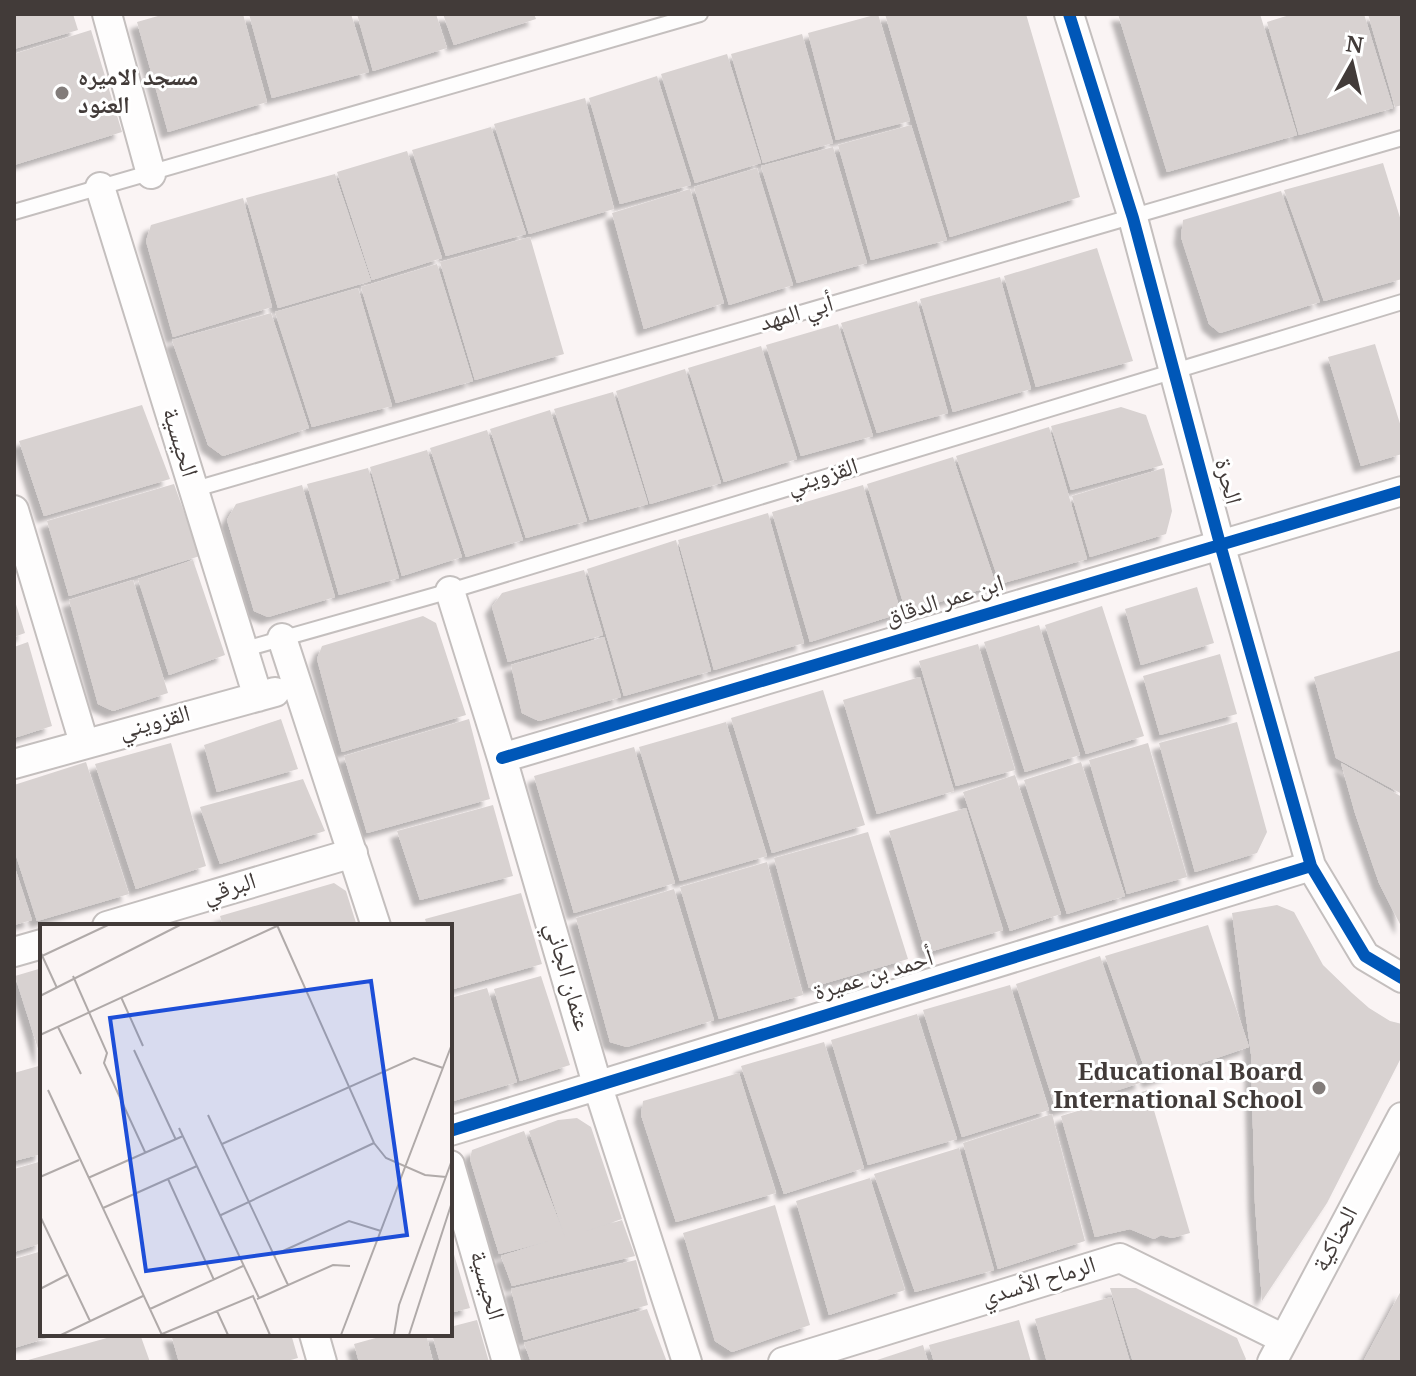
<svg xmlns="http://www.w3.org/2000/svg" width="1416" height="1376" font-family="Georgia,'Noto Naskh Arabic',serif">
<defs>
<filter id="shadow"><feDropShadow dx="-7" dy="7" stdDeviation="2" flood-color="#0004"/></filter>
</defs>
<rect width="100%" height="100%" fill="#faf4f4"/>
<!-- building -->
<path fill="#d8d2d1" filter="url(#shadow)" d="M14,14H73L78,30L14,49Z
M165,14H243L267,102L168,132L137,22Z
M249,14H351L369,72L272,98Z
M357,14H436L447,48L373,71Z
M443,14H534L536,19L454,45Z
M878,14L910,121L836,140L808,33Z
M885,14H1026L1080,197L950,237Z
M1118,14H1260L1297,135L1167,172Z
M1293,14H1364L1393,108L1299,135L1267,22Z
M1368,14H1402V105L1395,107Z
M91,30L122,132L14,165V54Z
M802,34L833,143L763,163L731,54Z
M727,54L761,163L695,183L661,74Z
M657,76L691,185L620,204L589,98Z
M585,98L614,209L529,234L494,124Z
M911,125L947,240L871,260L838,145Z
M491,127L526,234L446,256L412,150Z
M833,147L867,263L797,283L761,166Z
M407,151L442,258L372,280L337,172Z
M1383,163L1402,224V279L1324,301L1284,190Z
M757,168L793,285L729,305L694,187Z
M335,174L371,281L278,308L246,198Z
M690,189L724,303L644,329L612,213Z
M1281,191L1320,302L1220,333L1209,324L1181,237L1183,220Z
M243,198L272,307L173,337L146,241L151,225Z
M530,237L564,354L475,380L440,262Z
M1097,248L1133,361L1036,387L1004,276Z
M437,264L473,381L396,403L361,287Z
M1000,277L1031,389L953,412L920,299Z
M358,288L392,406L312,427L275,312Z
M917,301L948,413L877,433L841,323Z
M271,313L309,428L223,456L208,445L172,340Z
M838,324L873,436L801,456L766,345Z
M1375,344L1402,430V454L1361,466L1328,357Z
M761,346L797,459L724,482L688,368Z
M685,369L721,483L650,504L616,391Z
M613,392L648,504L590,520L554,409Z
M142,405L170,479L44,516L19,441Z
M1121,407L1146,415L1163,465L1071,490L1051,426Z
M550,410L587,521L526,538L490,429Z
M1049,427L1087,559L1000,584L956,456Z
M487,430L523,540L466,557L430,448Z
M427,450L462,557L402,576L370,467Z
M953,457L996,585L906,612L867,484Z
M368,468L399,578L339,595L307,484Z
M1164,468L1172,511L1166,534L1090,557L1072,496Z
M174,484L200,556L69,596L47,521Z
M302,485L335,597L268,617L254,611L227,520L236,504Z
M863,485L901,613L810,642L772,512Z
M768,513L804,643L714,670L678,540Z
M676,540L711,671L624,696L587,569Z
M193,560L225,655L169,675L138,579Z
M584,570L603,635L508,662L492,607L502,593Z
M133,580L168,693L113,711L98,704L69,600Z
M1197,587L1214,643L1141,665L1125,609Z
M14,598L25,633L14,637Z
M1102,606L1144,736L1086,754L1045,625Z
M423,616L436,623L466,715L342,752L317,659L322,646Z
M1039,625L1080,755L1025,772L984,642Z
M604,637L621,697L539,721L522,713L511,665Z
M28,642L52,726L14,738V647Z
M978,644L1015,770L956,786L919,661Z
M1402,650V794L1336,758L1314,677Z
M1220,654L1237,714L1160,735L1143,676Z
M920,677L954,791L877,814L843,700Z
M823,690L865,825L772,853L731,718Z
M281,719L298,769L217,792L204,745Z
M469,719L490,799L367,833L344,756Z
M726,722L767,856L680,881L639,747Z
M1237,722L1267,832L1257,853L1195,872L1159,743Z
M171,743L206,866L136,889L95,764Z
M1148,743L1187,877L1127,894L1089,760Z
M634,747L675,883L574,913L534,776Z
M86,762L129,894L37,921L14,849V785Z
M1081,762L1125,896L1067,914L1024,780Z
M1341,763L1402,797V928L1379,883L1355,813Z
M1015,775L1061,914L1010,931L963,792Z
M303,779L325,831L220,864L200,807Z
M493,805L513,876L420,900L397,831Z
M966,808L1003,930L926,953L889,831Z
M868,832L908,959L809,988L774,858Z
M767,862L803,995L719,1019L680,887Z
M14,865L32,920L14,925Z
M334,883L346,891L357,926H223L220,916Z
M674,889L714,1020L627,1047L610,1042L576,918Z
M521,893L542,964L450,990V926H427L425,919Z
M1277,905L1294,912L1323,965L1352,993L1369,1008L1390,1021L1402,1024V1056L1327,1203L1262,1301L1255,1204L1251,1054L1232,913Z
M1208,925L1249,1047L1149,1081L1105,956Z
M1100,956L1143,1082L1056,1110L1016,984Z
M42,968V1058H41L15,976Z
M541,976L570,1065L520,1081L494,989Z
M1010,985L1049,1110L962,1137L923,1010Z
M487,988L517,1082L450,1102V998Z
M917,1014L957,1139L868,1165L831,1040Z
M824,1042L864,1168L784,1194L741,1066Z
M42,1065V1154L14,1161V1073Z
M739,1073L776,1193L676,1222L641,1115L643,1101Z
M1148,1090L1190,1233L1172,1238L1161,1235L1154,1239L1130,1229L1095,1237L1061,1116Z
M1052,1114L1085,1241L998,1269L963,1143Z
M577,1118L591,1127L622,1219L586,1231L622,1220L635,1256L512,1286L501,1256L549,1241L499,1254L470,1159L472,1150L524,1131L565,1237L529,1131L558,1120Z
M959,1148L994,1270L915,1292L874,1174Z
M42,1161V1243L14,1252V1169Z
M870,1178L905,1290L829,1315L796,1201Z
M775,1205L810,1325L732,1352L715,1341L683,1233Z
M450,1241L470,1308L450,1313Z
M42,1251V1334L57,1335L14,1348V1259Z
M636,1260L648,1305L524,1340L511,1289Z
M1110,1288H1136L1237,1338L1246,1359L1244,1362H1133Z
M1402,1289V1362H1363Z
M1111,1297L1130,1362H1047L1035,1319Z
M647,1309L667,1362H531L524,1343Z
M477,1320L489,1362H440L432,1334H450V1327Z
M1019,1320L1031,1362H934L929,1345Z
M121,1334H140L150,1362H21Z
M171,1334H291L298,1358L283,1362H179Z
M390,1334H426L433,1362H359L354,1344Z
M923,1345L928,1362H874V1361Z"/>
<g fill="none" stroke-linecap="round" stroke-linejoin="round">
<!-- service casing -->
<g stroke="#c4bfbe" stroke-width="18">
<path id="service" d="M14,212L700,14
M192,490L1402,138
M242,650L450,591L1402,302"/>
</g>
<!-- minor casing -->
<g stroke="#c4bfbe" stroke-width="32">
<path id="minor" d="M107,14L151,174
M1069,14L1133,218L1220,544L1311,866L1365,956L1402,978
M100,187L258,697
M14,510L84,743
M450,591L502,758L597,1084L687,1362
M282,638L376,926
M502,758L1402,491
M14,764L275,692
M107,926L353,853
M14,952L42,944
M450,1131L1311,866
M450,1165L507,1362
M314,1334L322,1362
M783,1362L1120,1258L1284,1339
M1272,1362L1402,1117"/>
</g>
<!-- service -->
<use href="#service" stroke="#fefdfd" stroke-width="14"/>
<!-- minor -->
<use href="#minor" stroke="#fefdfd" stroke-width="28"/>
<!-- cycleway casing -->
<g stroke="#fff" stroke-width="17">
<path id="cycleway" d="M1069,14L1133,218L1220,544L1311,866L1365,956L1402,978
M502,758L1402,491
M450,1131L1311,866"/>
</g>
<!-- cycleway -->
<use href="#cycleway" stroke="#0057b8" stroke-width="12"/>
</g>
<!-- markers -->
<g fill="#827c7a" stroke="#fff" stroke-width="3">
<circle cx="62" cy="93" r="8"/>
<circle cx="1319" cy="1088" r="8"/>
</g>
<g text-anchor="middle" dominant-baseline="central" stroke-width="6" stroke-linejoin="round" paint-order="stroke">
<!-- poi labels -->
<g font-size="24" font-weight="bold" fill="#423b39" stroke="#fff" text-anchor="start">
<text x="78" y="79">مسجد الاميره<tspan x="78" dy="28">العنود</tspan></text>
<text x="1303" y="1074" text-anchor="end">Educational Board<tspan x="1303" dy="28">International School</tspan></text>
</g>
<!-- street labels -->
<g font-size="24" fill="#423b39" stroke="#fff">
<text transform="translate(797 315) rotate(-16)">أبي المهد</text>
<text transform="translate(178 443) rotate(73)">الحيسية</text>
<text transform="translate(823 478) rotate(-17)">القزويني</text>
<text transform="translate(1226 482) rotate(75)">الحرة</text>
<text transform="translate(945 602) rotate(-17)">ابن عمر الدقاق</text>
<text transform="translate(155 724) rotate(-15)">القزويني</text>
<text transform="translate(230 890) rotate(-17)">البرقي</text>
<text transform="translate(566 977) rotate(74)">عثمان الجاني</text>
<text transform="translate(874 977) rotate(-17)">أحمد بن عميرة</text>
<text transform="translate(1337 1240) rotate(-62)">الحناكية</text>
<text transform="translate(1039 1283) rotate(-17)">الرماح الأسدي</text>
<text transform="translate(485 1286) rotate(74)">الحيسية</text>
</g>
</g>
<!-- overview -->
<g transform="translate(40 924)">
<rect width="412" height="412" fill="#faf4f4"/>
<path fill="none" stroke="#b0aaa9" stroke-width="2" d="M237,1L334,219L346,234L385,251L406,253M0,27L17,64M2,32L68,1M33,52L67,129L64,139L105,228M0,72L140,1M81,73L103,122M18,103L41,150M0,111L237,2M94,126L136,216M8,166L122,411M168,191L248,361M139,204L219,374M182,220L374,134L403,144M0,253L39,236M48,254L143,212M128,255L174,356M63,284L157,242M181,291L334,219M0,292L50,397M234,331L309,297L341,307M0,365L27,351M217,375L293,341L310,342M110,385L203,342M177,387L188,411M122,410L213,372L230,411M21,411L103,372M301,411L412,120M354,411L359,381L412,236M369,411L412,278"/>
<path fill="#1d4ed8" fill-opacity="0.15" stroke="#1d4ed8" stroke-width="4" d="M331,57L367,311L106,347L70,94Z"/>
<rect width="412" height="412" fill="none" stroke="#423b39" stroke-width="4"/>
</g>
<!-- border -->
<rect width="1416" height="1376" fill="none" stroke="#423b39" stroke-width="32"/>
<!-- north arrow -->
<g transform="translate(1352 64) rotate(8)" stroke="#ffffff" stroke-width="6" paint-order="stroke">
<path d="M0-6L14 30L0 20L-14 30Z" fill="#423b39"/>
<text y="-12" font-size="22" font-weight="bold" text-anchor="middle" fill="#423b39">N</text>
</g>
</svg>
